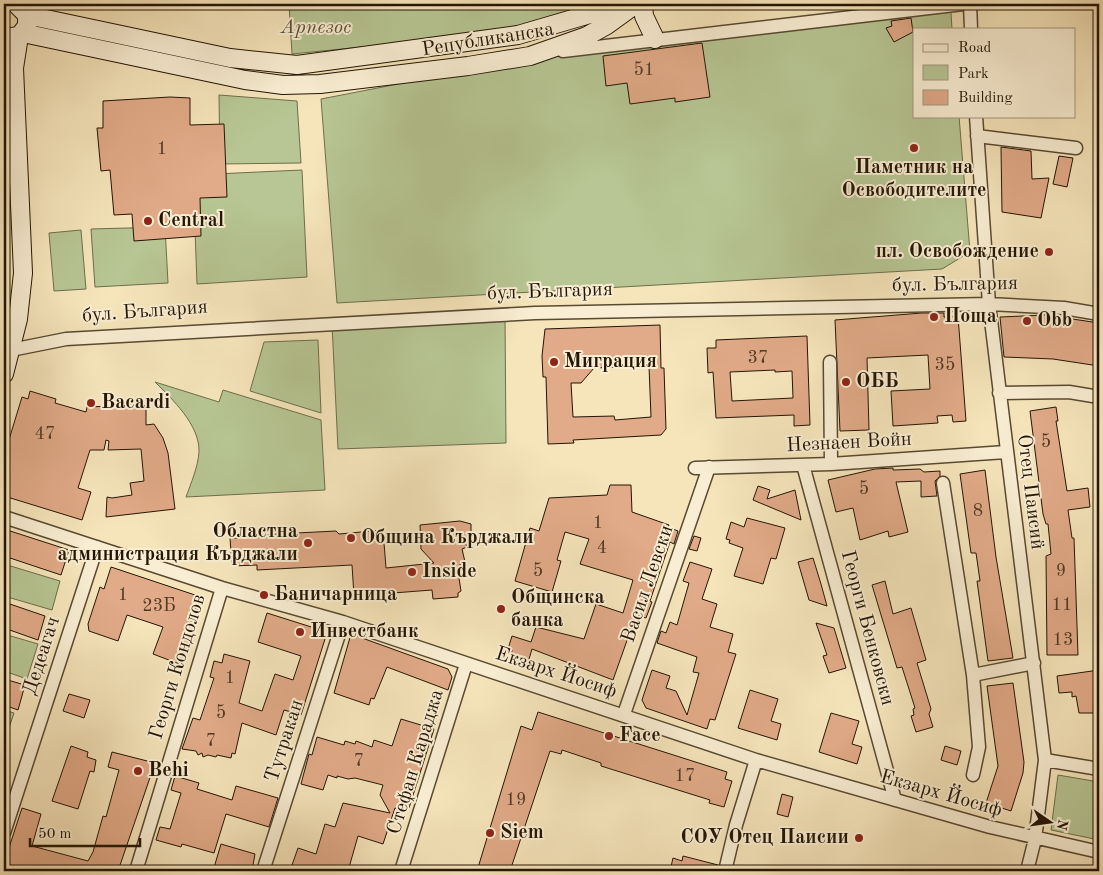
<svg xmlns="http://www.w3.org/2000/svg" width="1103" height="875" font-family="'Old Standard TT',serif">
<rect width="100%" height="100%" fill="#f6e5bb"/>
<filter id="stains"><feTurbulence type="fractalNoise" baseFrequency=".004" numOctaves="4"/><feColorMatrix values="0 0 0 0 .2 0 0 0 0 .09 0 0 0 0 .02 0 0 0 .5 -.17"/></filter>
<radialGradient id="worn" r=".72"><stop offset=".6" stop-color="#630" stop-opacity="0"/><stop offset="1" stop-color="#630" stop-opacity=".3"/></radialGradient>
<!-- green -->
<path fill="#b7c694" stroke="#6d6e4c" d="M289,4H589L557,19L490,34L292,54Z
M941,4L951,13L952,29H914V116H959L970,252L942,269L337,303L321,99L594,46Z
M219,95L297,101L301,163L220,164Z
M302,170L307,277L197,284L193,175Z
M165,227L168,283L95,287L91,229Z
M81,230L86,289L54,291L49,233Z
M505,319L506,443L338,449L332,324Z
M318,340L321,413L250,391L264,342Z
M155,382L219,402L223,390L321,420L325,490L186,497C191,483 198,467 199,452C200,425 172,399 155,382Z
M4,564L60,581L52,610L4,596Z
M4,634L38,644L27,679L4,671Z
M4,710L14,713L5,740H4Z
M1058,775L1099,782V840L1051,830Z"/>
<!-- building -->
<path fill="#e1aa88" stroke="#231504" fill-rule="evenodd" d="M911,18L913,32L894,42L886,28L892,26L891,21Z
M702,43L710,97L675,102V98L630,104L627,83L606,86L603,56Z
M170,97L190,98V125L224,124L227,197L200,198L201,236L134,241L132,214L114,215L110,170L101,171L97,128H103V101Z
M1001,147L1031,151L1032,179L1049,178L1041,218L1002,212Z
M1059,156L1073,158L1067,187L1053,184Z
M922,313H944V317L958,316L966,421L953,422L952,415L937,416L938,423L893,426L891,391L930,389L928,355L867,358L869,430L840,431L835,320Z
M1046,315L1099,323V366L1053,359L1004,357L1000,317Z
M660,325L661,368H664L666,429L661,435L573,440L574,443L548,444L546,377H543L542,356L545,329ZM649,366L651,417L615,420L614,416L573,417L571,383H581L594,368Z
M807,336L810,425L794,426V415L716,418L713,372L708,373L707,348H716V340ZM775,370V372L792,371L793,398L732,401L730,372Z
M30,391L56,399L55,403L86,412L87,407L113,406V401H125V404H146V425L154,424L163,438L168,453L175,509L106,517L107,497L112,498L132,495L130,483L144,481L141,449L108,450L109,441L106,440L104,450H90L78,488L91,492L82,520L4,496V456L22,397L28,399Z
M1056,407L1058,421H1056L1067,491L1088,488L1090,507L1068,510L1072,538H1074L1078,655H1047L1046,556L1051,554L1048,524H1046L1043,514L1030,411Z
M893,468V470L920,469L924,472L940,471V476L935,481L937,496L921,497V481L896,482L908,532L889,537L888,531L860,540L853,508L836,512L828,480L875,469Z
M985,470L996,557L1013,658L988,661L977,581H980L976,553H971L960,474Z
M610,485H631L632,512L669,525L668,527L678,531L674,544L670,542L650,601L652,602L646,618L636,615L613,680L532,649L527,666L510,660L512,650L508,649L512,636L531,642L536,627L584,639L596,604L623,613L633,580L580,564L589,539L565,532L557,560L561,561L552,592L515,581L530,528L539,531L549,498L607,495Z
M758,486L770,490L767,499L795,490L801,520L753,500Z
M747,518L785,528L776,559L771,558L763,584L734,576L743,548L729,543L730,540L726,539L731,522L744,527Z
M460,521L471,524V538L464,539L467,547L462,549L465,562L460,564L464,576L459,578L461,591L458,593V597L433,599L432,590L354,596L352,565L257,570V565L232,566L230,538H238V536L336,531L339,534L383,530L386,568L434,563L421,549L420,525Z
M4,529L69,550L61,575L4,556Z
M694,536L701,538L697,551L689,549Z
M813,558L821,584L827,606L809,600L798,562Z
M690,562L712,569L702,599L717,604L710,627L733,634L728,652L736,654L715,720L710,719L707,729L646,708L642,700L652,670L670,676L666,688L676,691L687,715L699,673L693,672L697,657L657,643L661,631L666,633L670,622L677,625L689,583L683,581Z
M111,567L198,596L194,608L200,610L182,665L153,654L163,627L127,615L118,641L89,631L88,624L100,587L104,589Z
M885,581L893,614L911,608L926,660L917,663L931,709L929,714L933,727L916,732L911,716L914,715L913,709L915,708L902,667L897,668L872,585Z
M4,602L45,616L38,640L4,628Z
M267,613L324,631L323,635L325,639L301,715L284,710L276,735L242,723L235,754L232,753L231,758L217,755L216,757L208,755L203,757L202,753L198,755L196,751L182,749L193,718L200,720L214,678L210,677L214,661L222,663L224,654L250,661L239,703L262,711L275,674L293,680L301,656L258,642Z
M816,623L834,628L846,668L829,673L823,656L827,655Z
M351,634L448,669L452,677L448,690L387,667L374,699L371,698L369,705L334,693Z
M1099,670V707H1096V713H1079L1076,696L1072,697V692L1059,693L1057,676Z
M4,679L25,685L18,710L4,705Z
M1013,683L1024,762L1023,773L1011,811L986,803L998,766L987,686Z
M750,690L778,699L771,721L781,724L777,740L738,728Z
M69,694L90,700L84,718L63,711Z
M538,712L727,772L725,779L732,781L724,807L709,803L710,800L601,766V763L562,750L561,754L550,751L510,871H477L521,726L532,730Z
M831,713L859,721L852,744L862,747L857,764L819,752Z
M401,719L434,729L409,808L405,811L395,808L383,844L358,836L348,871H310L292,865L298,848L316,854L325,824L335,827L343,803L390,813L380,795L383,785L355,778L348,779L337,776V778L328,775L323,790L301,784L309,754L312,755L317,737L344,745L345,741L355,744L356,741L372,747L374,740L392,746Z
M71,746L88,752L87,757L96,760L94,772L90,771L78,809L52,801Z
M945,746L961,751L957,765L941,760Z
M112,752L155,763L118,871H29L4,863L22,808L41,814L32,846L88,861L93,852L103,816L106,817L119,770L108,767Z
M175,776L199,783L197,789L232,800L236,786L278,798L269,827L226,814L214,853L182,844L181,847L156,840L160,827L170,829L181,793L171,790Z
M782,794L793,797L788,817L777,814Z
M221,844L255,854L252,871H213Z
M683,856L718,865L717,871H670L673,858L682,861Z"/>
<g fill="none" stroke-linecap="round" stroke-linejoin="round">
<!-- street casing -->
<g stroke="#584932" stroke-width="15">
<path id="street" d="M970,4L971,29
M563,51L963,4
M976,116L989,304L1045,760L1035,839L1027,871
M977,136L1076,148
M11,350L66,339L535,313L989,304L1064,308L1099,314
M830,362L831,464
M999,393L1069,392L1099,397
M803,465L895,800
M695,468L831,464L1006,452
M943,483L973,675L979,747L973,775
M4,517L222,588L343,622L756,760L990,827L1099,852
M973,675L1034,663
M624,714L709,467
M1045,760L1099,769
M4,833L97,547
M136,871L222,588
M263,871L343,622
M401,871L466,664
M725,871L736,825L756,760"/>
</g>
<!-- secondary casing -->
<g stroke="#231504" stroke-width="20">
<path id="secondary" d="M643,4L644,16L655,39
M27,15L230,58L297,65L518,35L624,4
M23,33L245,80L283,85L320,84L468,66L530,56L587,36L607,25L636,4
M4,38L19,36L27,26V15L16,4
M4,374L18,319L23,273L14,68L19,36"/>
</g>
<!-- street -->
<use href="#street" stroke="#f9eed3" stroke-width="12"/>
<!-- secondary -->
<use href="#secondary" stroke="#f9eed3" stroke-width="18"/>
</g>
<!-- markers -->
<g fill="#8f2418" stroke="#f9eed3" stroke-width="2">
<circle cx="914" cy="148" r="5"/>
<circle cx="148" cy="221" r="5"/>
<circle cx="1049" cy="252" r="5"/>
<circle cx="934" cy="317" r="5"/>
<circle cx="1027" cy="321" r="5"/>
<circle cx="554" cy="362" r="5"/>
<circle cx="846" cy="382" r="5"/>
<circle cx="91" cy="403" r="5"/>
<circle cx="351" cy="538" r="5"/>
<circle cx="308" cy="543" r="5"/>
<circle cx="412" cy="572" r="5"/>
<circle cx="264" cy="595" r="5"/>
<circle cx="501" cy="609" r="5"/>
<circle cx="300" cy="632" r="5"/>
<circle cx="609" cy="736" r="5"/>
<circle cx="138" cy="771" r="5"/>
<circle cx="490" cy="833" r="5"/>
<circle cx="859" cy="838" r="5"/>
</g>
<g text-anchor="middle" dominant-baseline="central" stroke-width="4" stroke-linejoin="round" paint-order="stroke">
<!-- number labels -->
<g font-size="18" fill="#523a25">
<text x="644" y="70">51</text>
<text x="162" y="149">1</text>
<text x="758" y="358">37</text>
<text x="945" y="365">35</text>
<text x="45" y="434">47</text>
<text x="1046" y="442">5</text>
<text x="864" y="489">5</text>
<text x="978" y="511">8</text>
<text x="598" y="523">1</text>
<text x="602" y="548">4</text>
<text x="538" y="571">5</text>
<text x="1061" y="571">9</text>
<text x="123" y="595">1</text>
<text x="1062" y="605">11</text>
<text x="159" y="606">23Б</text>
<text x="1063" y="640">13</text>
<text x="230" y="678">1</text>
<text x="221" y="713">5</text>
<text x="211" y="741">7</text>
<text x="359" y="761">7</text>
<text x="685" y="776">17</text>
<text x="516" y="800">19</text>
</g>
<!-- park labels -->
<g font-size="20" font-style="italic" fill="#575336" stroke="#f9eed3">
<text x="316" y="28">Арпезос</text>
</g>
<!-- street labels -->
<g font-size="20" fill="#231504" stroke="#f9eed3">
<text transform="translate(488 40) rotate(-9)">Републиканска</text>
<text transform="translate(955 285) rotate(-1)">бул. България</text>
<text transform="translate(550 292) rotate(-2)">бул. България</text>
<text transform="translate(145 312) rotate(-4)">бул. България</text>
<text transform="translate(849 443) rotate(-3)">Незнаен Войн</text>
<text transform="translate(1030 492) rotate(83)">Отец Паисий</text>
<text transform="translate(648 584) rotate(-71)">Васил Левски</text>
<text transform="translate(867 628) rotate(75)">Георги Бенковски</text>
<text transform="translate(42 656) rotate(-72)">Дедеагач</text>
<text transform="translate(178 667) rotate(-73)">Георги Кондолов</text>
<text transform="translate(556 673) rotate(18)">Екзарх Йосиф</text>
<text transform="translate(285 741) rotate(-72)">Тутракан</text>
<text transform="translate(416 762) rotate(-73)">Стефан Караджа</text>
<text transform="translate(941 794) rotate(16)">Екзарх Йосиф</text>
</g>
<!-- poi labels -->
<g font-size="20" font-weight="bold" fill="#231504" stroke="#f9eed3" text-anchor="start">
<text x="914" y="168" text-anchor="middle">Паметник на<tspan x="914" dy="23">Освободителите</tspan></text>
<text x="158" y="221">Central</text>
<text x="1039" y="252" text-anchor="end">пл. Освобождение</text>
<text x="944" y="317">Поща</text>
<text x="1037" y="321">Obb</text>
<text x="564" y="362">Миграция</text>
<text x="856" y="382">ОББ</text>
<text x="101" y="403">Bacardi</text>
<text x="298" y="532" text-anchor="end">Областна<tspan x="298" dy="23">администрация Кърджали</tspan></text>
<text x="361" y="538">Община Кърджали</text>
<text x="422" y="572">Inside</text>
<text x="274" y="595">Баничарница</text>
<text x="511" y="598">Общинска<tspan x="511" dy="23">банка</tspan></text>
<text x="310" y="632">Инвестбанк</text>
<text x="619" y="736">Face</text>
<text x="148" y="771">Behi</text>
<text x="500" y="833">Siem</text>
<text x="849" y="838" text-anchor="end">СОУ Отец Паисии</text>
</g>
</g>
<!-- margin -->
<rect width="1103" height="875" fill="none" stroke="#f6e5bb" stroke-width="20"/>
<rect x="5" y="5" width="1093" height="865" fill="none" stroke="#231504" stroke-width="2.5"/>
<rect x="10" y="10" width="1083" height="855" fill="none" stroke="#231504"/>
<!-- legend -->
<rect x="913" y="28" width="162" height="90" fill="#f9eed3" stroke="#a39780"/>
<rect x="923" y="44" width="25" height="8" fill="#f9eed3" stroke="#a39780"/>
<text x="958" y="52" font-size="15" fill="#231504">Road</text>
<rect x="923" y="65" width="25" height="15" fill="#b7c694" stroke="#a39780"/>
<text x="958" y="78" font-size="15" fill="#231504">Park</text>
<rect x="923" y="90" width="25" height="15" fill="#e1aa88" stroke="#a39780"/>
<text x="958" y="102" font-size="15" fill="#231504">Building</text>
<!-- north arrow -->
<g transform="translate(1050 822) rotate(103)" stroke="#f9eed3" stroke-width="4" paint-order="stroke">
<path d="M0-4L9 19L0 12L-9 19Z" fill="#231504"/>
<text y="-8" font-size="14" font-weight="bold" text-anchor="middle" fill="#231504">N</text>
</g>
<!-- scale -->
<path d="M30 838v8h110v-8" fill="none" stroke="#231504" stroke-width="2.5"/>
<text x="38" y="838" font-size="15" fill="#231504" stroke="#f9eed3" stroke-width="4" paint-order="stroke">50 m</text>
<rect width="100%" height="100%" filter="url(#stains)"/>
<rect width="100%" height="100%" fill="url(#worn)"/>
</svg>
